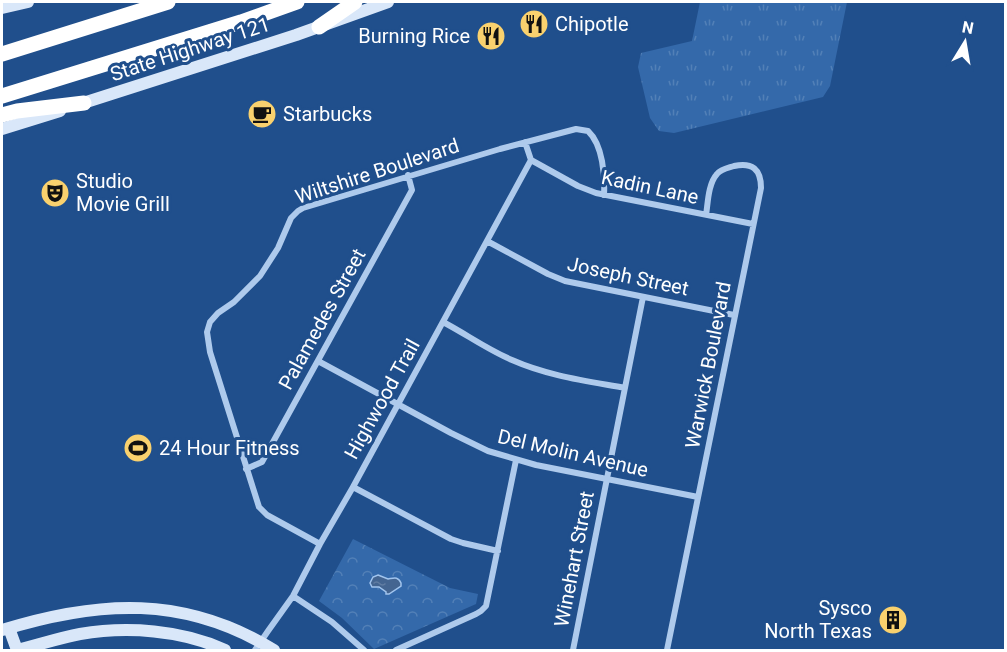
<svg xmlns="http://www.w3.org/2000/svg" width="1007" height="652" font-family="Roboto,sans-serif">
<defs>
<pattern id="grass-tufts" width="24" height="20" patternUnits="userSpaceOnUse" patternTransform="scale(1.5)"><rect width="24" height="20" fill="#3469aa"/><path d="M3 7l-1-3M5 7V3M7 7l1-3M15 17l-1-3M17 17v-4M19 17l1-3" fill="none" stroke="#5280b7"/></pattern>
<pattern id="forest-crowns" width="20" height="18" patternUnits="userSpaceOnUse" patternTransform="scale(1.5)"><rect width="20" height="18" fill="#3469aa"/><path d="M2 6a3 3 0 1 1 6 0M12 15a3 3 0 1 1 6 0" fill="none" stroke="#5280b7"/></pattern>
<pattern id="water-ripples" width="26" height="14" patternUnits="userSpaceOnUse" patternTransform="scale(1.5)"><rect width="26" height="14" fill="#446591"/><path d="M2 4q2-2 4 0t4 0M15 11q2-2 4 0t4 0" fill="none" stroke="#607ca2"/></pattern>
</defs>
<rect width="100%" height="100%" fill="#204f8c"/>
<!-- grass -->
<path fill="url(#grass-tufts)" d="M700,2H847L830,86L823,97L674,133L659,131L650,118L638,67L641,53L692,41Z"/>
<!-- forest -->
<path fill="url(#forest-crowns)" d="M353,539L450,588L478,594L476,604L374,649L342,618L319,601Z"/>
<!-- water -->
<path fill="url(#water-ripples)" stroke="#a1c4ed" stroke-width="1.5" d="M378,575L388,579C394,578 398,576 401,583V586L389,594H386V592L379,587H372L370,583L373,577Z"/>
<g fill="none" stroke-linecap="round" stroke-linejoin="round">
<!-- street -->
<path stroke="#aecaec" stroke-width="6" d="M525,142L531,160L578,186L596,193L753,224
M487,241L548,274L565,281L734,315
M443,322C466,334 488,350 512,360C548,376 587,381 625,388
M318,361L451,433L488,451L536,465L698,497
M246,469L262,462L412,190L408,175
M353,487L451,539L463,543L498,551
M320,544L267,515L259,507L210,352L207,332L210,322L218,313L234,302L260,276L278,248L291,218L298,211L303,208L500,149L576,129L588,131C603,145 605,176 604,195
M293,596L332,622L364,650
M255,650L268,631L293,596L320,544L353,487L531,160
M396,650L476,614L481,611L486,606L516,460
M573,650L643,297
M667,650L761,188C761,169 752,162 734,166C728,168 721,169 717,174C708,184 708,203 706,215"/>
<!-- secondary -->
<path stroke="#d9e7f9" stroke-width="12" d="M2,8L28,2
M77,105L296,35L388,2
M2,129L60,111
M9,628L17,650
M2,630C99,600 185,595 274,650
M17,650C38,645 59,638 80,634C127,626 182,630 225,650"/>
<!-- highway -->
<path stroke="#fff" stroke-width="15" d="M319,27L355,2
M2,54L168,2
M2,96L241,22L297,2
M2,115L17,111L84,103"/>
</g>
<!-- icons -->
<defs>
<g id="restaurant-disc" transform="scale(1.5)"><circle r="9.5" fill="#f9d16e" stroke="#204f8c"/><path d="M-5-6h1v4h1v-4h1v4h1v-4h1v5L-1.5 .5V6h-2V.5L-5-1ZM5-6V6H3V1.5H1.5Q1.5-4 5-6Z" fill="#111"/></g>
<g id="cafe-disc" transform="scale(1.5)"><circle r="9.5" fill="#f9d16e" stroke="#204f8c"/><path d="M-5.5-4.5H6V0H3Q3 3.5 0 3.5H-2.5Q-5.5 3.5-5.5 0ZM3-3.2v2h1.7v-2ZM-6 4.5H4V6H-6Z" fill="#111"/></g>
<g id="theatre-disc" transform="scale(1.5)"><circle r="9.5" fill="#f9d16e" stroke="#204f8c"/><path d="M-5-5.5Q0-4 5-5.5V0Q5 5 0 6Q-5 5-5 0ZM-3.3-2.5H-1v1.5H-3.3ZM1-2.5H3.3v1.5H1ZM-2.8 1Q0 5.5 2.8 1Z" fill="#111"/></g>
<g id="stadium-disc" transform="scale(1.5)"><circle r="9.5" fill="#f9d16e" stroke="#204f8c"/><path d="M0-5a6.5 5 0 1 0 0 10a6.5 5 0 1 0 0-10ZM-3.5-1.8h7v3.6h-7Z" fill="#111"/></g>
<g id="building-disc" transform="scale(1.5)"><circle r="9.5" fill="#f9d16e" stroke="#204f8c"/><path d="M-4-6H4V6H1V3H-1V6H-4ZM-2.5-4.3h1.7v1.8h-1.7ZM.8-4.3h1.7v1.8H.8ZM-2.5-1h1.7V.8h-1.7ZM.8-1h1.7V.8H.8Z" fill="#111"/></g>
</defs>
<g fill-rule="evenodd">
<use href="#restaurant-disc" x="534" y="24"/>
<use href="#restaurant-disc" x="491" y="36"/>
<use href="#cafe-disc" x="262" y="114"/>
<use href="#theatre-disc" x="55" y="193"/>
<use href="#stadium-disc" x="138" y="448"/>
<use href="#building-disc" x="893" y="620"/>
</g>
<g text-anchor="middle" dominant-baseline="central" stroke-width="6" stroke-linejoin="round" paint-order="stroke">
<!-- poi labels -->
<g font-size="20" fill="#fff" stroke="#204f8c" text-anchor="start">
<text x="555" y="24">Chipotle</text>
<text x="470" y="36" text-anchor="end">Burning Rice</text>
<text x="283" y="114">Starbucks</text>
<text x="76" y="181">Studio<tspan x="76" dy="23">Movie Grill</tspan></text>
<text x="159" y="448">24 Hour Fitness</text>
<text x="872" y="608" text-anchor="end">Sysco<tspan x="872" dy="23">North Texas</tspan></text>
</g>
<!-- street labels -->
<g font-size="20" fill="#fff" stroke="#204f8c">
<text transform="translate(190 49) rotate(-18)">State Highway 121</text>
<text transform="translate(377 171) rotate(-18)">Wiltshire Boulevard</text>
<text transform="translate(650 187) rotate(12)">Kadin Lane</text>
<text transform="translate(628 276) rotate(12)">Joseph Street</text>
<text transform="translate(322 319) rotate(-61)">Palamedes Street</text>
<text transform="translate(708 365) rotate(-79)">Warwick Boulevard</text>
<text transform="translate(382 399) rotate(-61)">Highwood Trail</text>
<text transform="translate(573 453) rotate(13)">Del Molin Avenue</text>
<text transform="translate(574 559) rotate(-79)">Winehart Street</text>
</g>
</g>
<!-- border -->
<rect width="1007" height="652" fill="none" stroke="#ffffff" stroke-width="6"/>
<!-- north arrow -->
<g transform="translate(965 42) rotate(11)" stroke="#204f8c" stroke-width="4.5" paint-order="stroke">
<path d="M0-4.5L10 22L0 15L-10 22Z" fill="#ffffff"/>
<text y="-9" font-size="16" font-weight="bold" text-anchor="middle" fill="#ffffff">N</text>
</g>
</svg>
